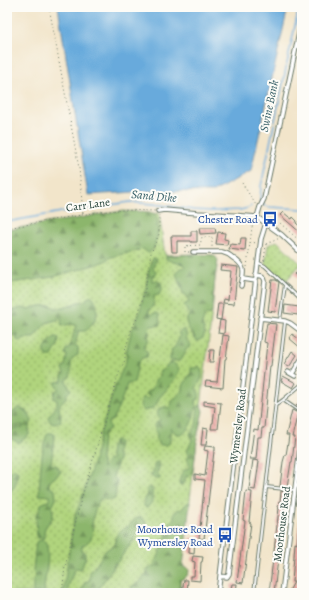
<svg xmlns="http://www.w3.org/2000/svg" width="309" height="600" font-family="Alegreya,serif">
<defs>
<pattern id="grass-dots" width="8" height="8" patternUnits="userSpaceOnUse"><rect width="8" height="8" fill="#b0d47d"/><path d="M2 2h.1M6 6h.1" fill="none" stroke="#8fad67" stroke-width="1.8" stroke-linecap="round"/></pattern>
<pattern id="forest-firs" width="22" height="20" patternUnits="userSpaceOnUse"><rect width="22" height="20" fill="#8cb66c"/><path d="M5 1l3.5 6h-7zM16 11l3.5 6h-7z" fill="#72955a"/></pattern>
<pattern id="building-back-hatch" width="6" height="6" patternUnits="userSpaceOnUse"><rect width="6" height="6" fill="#eaaaa5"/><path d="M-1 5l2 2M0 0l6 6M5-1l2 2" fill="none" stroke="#bd8c87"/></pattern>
</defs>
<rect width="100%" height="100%" fill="#fdfcf7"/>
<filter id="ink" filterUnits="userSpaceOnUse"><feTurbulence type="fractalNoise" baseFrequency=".025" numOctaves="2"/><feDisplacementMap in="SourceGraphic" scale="8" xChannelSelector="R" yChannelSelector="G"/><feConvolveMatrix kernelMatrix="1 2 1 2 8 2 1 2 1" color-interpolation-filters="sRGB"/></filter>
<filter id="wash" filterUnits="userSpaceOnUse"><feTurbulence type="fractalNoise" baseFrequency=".012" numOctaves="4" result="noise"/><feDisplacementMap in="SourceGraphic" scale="16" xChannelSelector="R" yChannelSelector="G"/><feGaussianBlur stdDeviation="0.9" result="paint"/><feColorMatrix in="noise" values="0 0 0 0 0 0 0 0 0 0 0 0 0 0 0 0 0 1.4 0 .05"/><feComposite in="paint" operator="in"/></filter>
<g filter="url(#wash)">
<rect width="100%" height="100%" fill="#f2e5ca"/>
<!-- grass -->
<path fill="url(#grass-dots)" stroke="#688858" d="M159,213L165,255L194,254V259H217L210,329L179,593H7V235L104,217Z
M277,241L301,264L285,282L265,264L268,245Z"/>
<!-- forest -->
<path fill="url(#forest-firs)" stroke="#567a50" d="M124,211C132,212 147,210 153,213C162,217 157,242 153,249C152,251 150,252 148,253L143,249L111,257L105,261L94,265L53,277L11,283V272L7,268V230L58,221L74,219L101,214Z
M197,254L214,255L218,260L217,267L215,278L212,314L205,315L202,324L205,333L203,338L197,341C192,333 182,324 189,315L184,305L189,302L187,296L183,293L176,273L179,269L185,267L183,264L173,262L166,259V256Z
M153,258L156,259L153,269L156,272V275L152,276V281H158L161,283L162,288L159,295L154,296C154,302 154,307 149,310V315L156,313L159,314L160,325L150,326L148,340L143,348L148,352L147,357L142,358L138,363L134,383L127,384L125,391L113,420L109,421L108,423L110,428L106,431L103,438L101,459L103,468L108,460L112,459L110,455L111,447L115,440H117L119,443L117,453L119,459L113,476L117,481L115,499C111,501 104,499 100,499C97,505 94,511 93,518C91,531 97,538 82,546V551L85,553V560L84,561L82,568L81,569L76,568C71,576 69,584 67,593H63L73,525L76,513L80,503L93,464L100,434L115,387L126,361L127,349L131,333L139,315L146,287L148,273Z
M92,296C97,300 98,313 96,318C95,322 89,329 85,331C83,331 81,331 78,331C77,336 77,340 75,345L78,347V355C67,359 73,368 70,377L68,378L66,381L71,390L67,394L66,398L60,404L59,408L61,417L60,422L55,424L51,423L48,418C51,410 58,410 57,400L54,399V395L55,391L58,390V387L56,386V382L62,381V376L64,374L62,368L65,366L67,355L65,354L66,349L69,348L72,340L76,325L70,324L62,326L61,323L62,320L60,319L46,323L33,338H25L19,341L16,339L18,335L11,336L7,338V319H10V314L12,311L21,308L28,309L40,306L51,305L56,308H63L78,302L85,301L87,298Z
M184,329L186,333L187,340L191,345L190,347L187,348C182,358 184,363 170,360V357L172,353L171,350L175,347L180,336L178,333Z
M55,337L59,338L58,345L52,356H46L44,352C46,346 50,340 55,337Z
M171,362L175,364L179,368V372L176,377L167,389L159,398L156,405L152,409L144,411C139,407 140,404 142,399L145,397L147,399L149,397L146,393L149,390L151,391C156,384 152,380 161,375L159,373L160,371L163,370L168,364Z
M199,366C205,375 201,381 196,388L199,393V399L196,400L195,403L196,406C193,419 192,426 182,435L175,433L171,428V435L169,444L166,445H160L156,440L157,435L154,425L160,420L157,414L159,409L164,407L170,408L173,400L183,391V386L188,378V376L191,373V368H197Z
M201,405L203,411L198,433L194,465L191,474L188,477L186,476L184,484L180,485L179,483C181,474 181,471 190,467L187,458L189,455L187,451L192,440L190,433L196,427L198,407Z
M19,407L28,413L32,421L29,428V435L19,443L8,437L11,429L23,427V425L10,427L7,426V422H9L12,413Z
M48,433H52L54,434V437L51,465H56L61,472L49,482V487L55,490L56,499L52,507C55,519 51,518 45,528C44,531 44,535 44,538H37L36,514L40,510L41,504L50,500V496L39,495C40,481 41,444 48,433Z
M157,462L160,465L157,473L160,477V479H155L150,475L153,473L155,463Z
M14,469L18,472L15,486L11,491L7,492V473Z
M149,487L152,488V502L147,508L144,506V501L148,494L147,489Z
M190,502L183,567H186L189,569C189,575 186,578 180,580V593H153L144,591L139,592L135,590H131L132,586L141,581L143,577L146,576L148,569L153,567L160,553L159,552L160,550L163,547L160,545L161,540L166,538L168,525L174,518V513L177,511L178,509L181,510L187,503Z
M141,517L146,523L95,593H80L85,582L90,580V572L97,564L105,551L116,543C113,535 120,532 126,527H128L136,518Z
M41,540L46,542C51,559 44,576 44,593H33V580L35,577V573L33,571L36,542Z"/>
<!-- water -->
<path fill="#68aadc" stroke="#447488" d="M58,7H265L287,12L251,171L213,192L151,191L88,195Z"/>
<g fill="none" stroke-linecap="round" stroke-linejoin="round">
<!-- stream -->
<path stroke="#68aadc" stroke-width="1.5" d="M299,7L261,186L260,201L265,206L270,207L302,209
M7,222L67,211L130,202L154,204L194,210L212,211L240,210L248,208L251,206"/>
</g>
<g id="blocks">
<!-- building -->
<path fill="url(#building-back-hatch)" d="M283,212L289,217L292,219L293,217L297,221L296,223L302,228V234L280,215Z
M199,228H215L216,233L200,234Z
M191,231H197V242H191V241H177V252H172L171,236H191Z
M218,232L225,233L224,239L228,240L227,245L216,244Z
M241,238H246L245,251L229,249L230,244L240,245Z
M221,265L238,267L236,283L234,304L223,303L224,299L228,300L231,271L220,270Z
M298,270L302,274V281L294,274Z
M272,280H276L279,282L275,312L268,311Z
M218,304H223L221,320L216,319Z
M285,305L299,307L298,315L284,313Z
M220,320L225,321L224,334L218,333Z
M267,323L276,324L271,366H270L264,428H262L261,437H258L256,459H250L254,429L258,430L259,421L267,343L264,342Z
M292,334L302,341V349L289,338Z
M223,335L229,336L226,359H225L223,388L205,386L206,381L217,382Z
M210,350H214L213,362H209Z
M292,351L297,355L289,367L284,364Z
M283,376L296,383L293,388L281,381Z
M302,400V408L301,409L296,405Z
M204,401L221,403L218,429H211L212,423H213L215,407L204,405Z
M292,410L298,413L292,437H295L292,462H291L287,487L280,486L283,462L285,455H286L288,443L289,435H286Z
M203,428L208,429L206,445H201Z
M205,446L215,447V451H214L204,539L199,538L205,480L195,479V474L205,476L208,451L204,450Z
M253,460L259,461L255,490L249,489Z
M246,491L252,492L249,522L251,523L243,583L237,582L245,521L243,520Z
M281,491L286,492L280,542L274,593H269L279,508H278L279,501L280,502Z
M299,521H302V543H301L296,587L302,590V593H295L289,591L294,582H292L295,543L297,544Z
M190,538H195L194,554L189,553Z
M193,556L203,557L202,562H201L200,581L190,580V576H194L195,562L192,561Z
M184,580H188L187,593H182Z
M232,584H237L236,593H230Z"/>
</g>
</g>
<g filter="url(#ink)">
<use href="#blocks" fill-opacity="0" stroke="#697868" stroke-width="1"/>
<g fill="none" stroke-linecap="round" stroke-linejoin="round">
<!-- service casing -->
<g stroke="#697868" stroke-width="4">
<path id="service" d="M259,263L265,266L302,301
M280,320L285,285
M283,400L302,413
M276,405L283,400L302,384
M266,487L295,490
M254,593L285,322"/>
</g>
<!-- minor casing -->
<g stroke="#697868" stroke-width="5.5">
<path id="minor" d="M158,211L164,210L198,213L231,215L257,217L282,235L302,254
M257,217L260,207L264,199L302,19
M193,252H222C226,253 230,255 233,258C246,266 244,272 241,286
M243,279L256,281
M260,318L285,321L290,323L302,332
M288,372L295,376
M292,374L302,358
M296,486H302
M220,576L227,577L229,574L265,281L264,278L262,276L256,275
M218,593L258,262L261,239L266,223
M282,593L302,433"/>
</g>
<!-- path -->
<path stroke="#697868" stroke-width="1" stroke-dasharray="1 3" stroke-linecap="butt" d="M49,7L79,168L83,214
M242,183L256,205
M278,226L280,223L302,243
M7,228L99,212L120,210L155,211
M250,242L257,243
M266,244L276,240L279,238
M189,252H185V246L200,245L202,237H212V247
M264,261L266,244
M247,267L252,227L255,222
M62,593L65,567L80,503L119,373L125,360V351L131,331L138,316L145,289L151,253L159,234V215"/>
<!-- service -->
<use href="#service" stroke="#fff" stroke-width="2"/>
<!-- minor -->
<use href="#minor" stroke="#fff" stroke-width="3.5"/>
</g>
</g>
<!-- icons -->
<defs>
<g id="bus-bare" transform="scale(1.2)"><path d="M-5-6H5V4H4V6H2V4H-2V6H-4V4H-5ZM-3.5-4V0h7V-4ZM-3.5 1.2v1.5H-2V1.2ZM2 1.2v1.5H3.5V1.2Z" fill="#1a4fb4" stroke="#fdfcf7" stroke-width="2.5" paint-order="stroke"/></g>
</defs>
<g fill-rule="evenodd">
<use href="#bus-bare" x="270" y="219"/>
<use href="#bus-bare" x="225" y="535"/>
</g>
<g text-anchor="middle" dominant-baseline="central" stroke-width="4" stroke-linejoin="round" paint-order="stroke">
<!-- street labels -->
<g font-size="11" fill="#1f3d34" stroke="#fdfcf7">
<text transform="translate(88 205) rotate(-8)">Carr Lane</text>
<text transform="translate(238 426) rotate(-83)">Wymersley Road</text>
<text transform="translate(282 524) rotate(-83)">Moorhouse Road</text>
</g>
<!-- transit labels -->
<g font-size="11" fill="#164399" stroke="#fdfcf7" text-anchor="end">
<text x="258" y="219">Chester Road</text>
<text x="213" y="529">Moorhouse Road<tspan x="213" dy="13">Wymersley Road</tspan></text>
</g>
<!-- water labels -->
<g font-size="12" font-style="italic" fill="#355e66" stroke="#fdfcf7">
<text transform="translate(269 106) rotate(-78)">Swine Bank</text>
<text transform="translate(154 196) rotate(5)">Sand Dike</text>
</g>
</g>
<!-- margin -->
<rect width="309" height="600" fill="none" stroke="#fdfcf7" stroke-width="24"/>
</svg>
